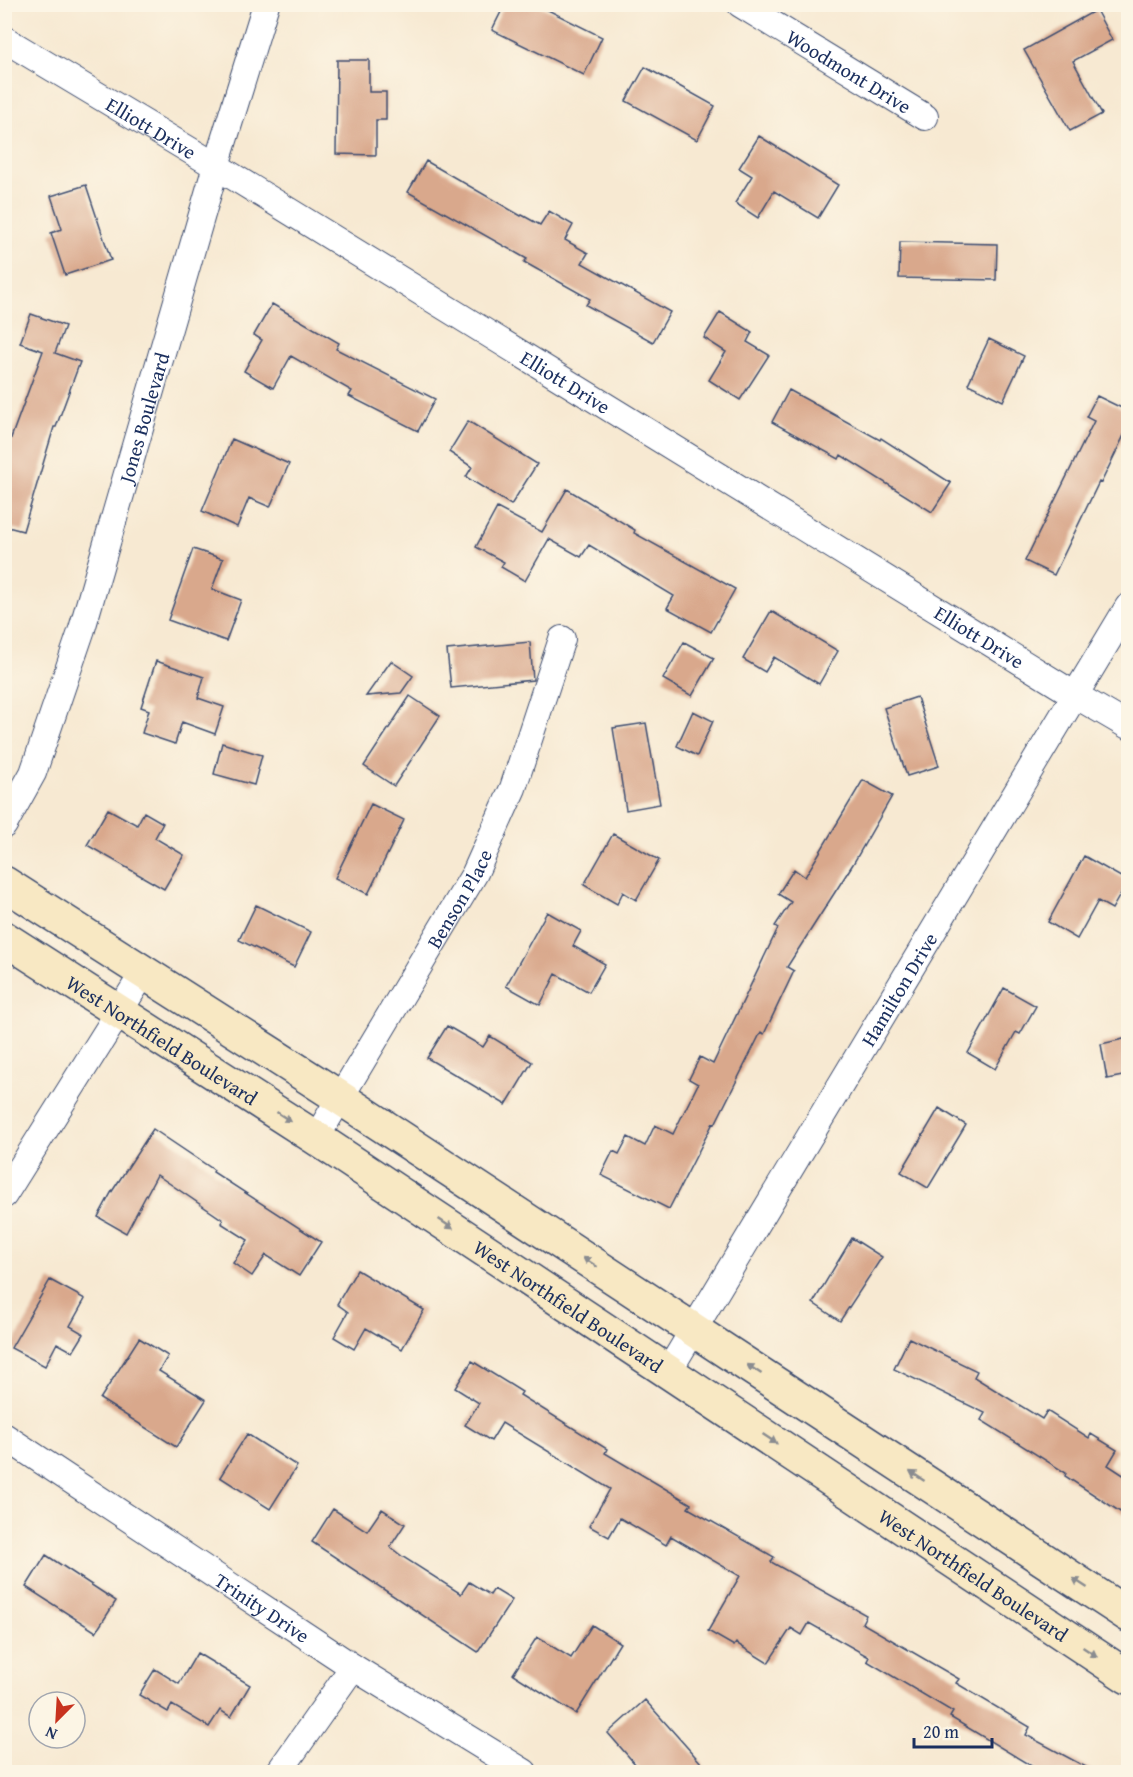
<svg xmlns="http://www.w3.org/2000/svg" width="1133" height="1777" font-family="'Gentium Book Plus',serif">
<rect width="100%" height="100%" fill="#fcf5e5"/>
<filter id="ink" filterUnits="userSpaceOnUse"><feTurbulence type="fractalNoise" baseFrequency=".0167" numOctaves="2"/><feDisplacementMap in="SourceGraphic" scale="12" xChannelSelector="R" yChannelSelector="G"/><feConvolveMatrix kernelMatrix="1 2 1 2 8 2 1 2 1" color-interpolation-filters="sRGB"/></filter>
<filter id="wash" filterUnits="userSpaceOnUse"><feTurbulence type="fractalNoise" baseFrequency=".008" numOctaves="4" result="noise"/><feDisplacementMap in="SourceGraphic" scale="24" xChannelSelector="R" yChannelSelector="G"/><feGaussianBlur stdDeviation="1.35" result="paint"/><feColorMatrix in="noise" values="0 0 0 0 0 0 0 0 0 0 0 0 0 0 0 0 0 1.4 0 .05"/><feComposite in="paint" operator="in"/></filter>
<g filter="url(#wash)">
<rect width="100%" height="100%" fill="#f7e9d2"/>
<g id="blocks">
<!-- building -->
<path fill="#d9a88c" d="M505,4H536L602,37L584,75L492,30Z
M1096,10L1112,40L1073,61L1102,114L1070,131L1024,50Z
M337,60H369V92H386V120H376V155L336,154Z
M645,67L715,106L697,140L626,101Z
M759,136L838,185L818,218L774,191L758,218L735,203L752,176L739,168Z
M426,161L521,216L522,215L540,225L549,211L573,225L565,240L588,253L582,263L670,312L653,342L586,305L590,299L524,262L527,259L408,192Z
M86,185L111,260L65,275L51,233L62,229L51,196Z
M900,242L997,244L996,280L899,278Z
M272,304L339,343L336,349L435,399L418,431L349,396L352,391L291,356L273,388L244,371L262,340L254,335Z
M720,312L752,332L747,342L769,355L740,400L709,380L726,352L704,338Z
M31,314L65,326L55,353L80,362L56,427H54L23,531L4,526V457L43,351L20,343Z
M989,339L1024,356L1003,401L968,384Z
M789,390L880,440L881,438L951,483L932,512L841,455L839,459L772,422Z
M1097,396L1128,411V427L1101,483L1099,482L1054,575L1025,561L1094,421L1086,417Z
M468,421L537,464L511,505L466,477L472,467L449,452Z
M232,439L289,464L270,507L249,498L237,527L202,511Z
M567,489L635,530L634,533L735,589L711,632L667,608L674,596L589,545L581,557L549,539L525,581L501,567L504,562L476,547L497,508L542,532Z
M193,549L223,559L212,589L241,600L226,641L168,620Z
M771,611L838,651L819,684L774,657L765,672L743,659Z
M530,642L533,680L451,688L447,650Z
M684,642L714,658L692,696L663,679Z
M156,661L204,677L198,698L224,707L215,734L182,722L175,744L142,733L149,710L141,707Z
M391,661L413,676L401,693L366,696Z
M410,696L440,716L394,786L364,766Z
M917,697L939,766L907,776L884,708Z
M693,711L713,721L697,756L677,746Z
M646,723L660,804L626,810L613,728Z
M222,743L262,755L254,785L214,774Z
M863,780L892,796L853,864L787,967L794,971L764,1034L761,1032L715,1124L713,1123L669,1209L601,1175L613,1151L619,1154L628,1137L645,1146L655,1125L673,1134L698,1084L689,1079L700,1057L713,1064L778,928L775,926L791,902L778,894L794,869L805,877Z
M371,804L404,820L368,894L335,878Z
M108,809L137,825L144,812L163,823L155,838L184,855L164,889L87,845Z
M613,834L659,860L636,900L623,892L617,904L584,885Z
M1084,856L1128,881L1112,909L1098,901L1077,939L1048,922Z
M256,905L311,932L294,967L239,940Z
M547,912L581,931L573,946L605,964L589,992L556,974L540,1005L506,986Z
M1004,988L1036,1006L1020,1034L1016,1032L995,1069L968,1053Z
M447,1026L483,1047L490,1036L532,1062L506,1105L427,1058Z
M1128,1038V1075L1107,1079L1101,1044Z
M939,1108L966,1125L928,1188L901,1172Z
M153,1129L214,1170L213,1172L321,1242L299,1276L266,1255L252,1276L233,1263L248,1240L221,1223L223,1220L157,1175L126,1233L98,1217L111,1193Z
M852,1238L882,1257L840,1321L813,1303Z
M357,1270L424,1310L402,1349L366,1328L354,1349L334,1337L348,1312L337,1304Z
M50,1280L85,1299L70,1326L84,1334L73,1352L57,1343L45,1366L11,1348Z
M139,1338L168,1356L159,1371L206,1400L176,1447L100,1399Z
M909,1338L977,1371L974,1377L1042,1419L1047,1411L1089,1438L1091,1434L1117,1450L1108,1465L1128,1478V1517L1065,1476L1066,1473L981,1420L985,1413L894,1369Z
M472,1361L522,1392L520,1395L607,1449L605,1453L691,1504L688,1508L774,1557L771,1562L866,1615L862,1623L959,1679L956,1683L1030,1727L1026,1735L1097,1773H1043L950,1717L953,1712L867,1661L869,1657L809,1623L802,1635L791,1628L768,1663L736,1643L734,1646L708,1631L740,1576L671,1536L666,1545L620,1518L609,1537L589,1526L610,1489L502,1423L491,1441L465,1425L479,1403L455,1388Z
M247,1434L297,1466L270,1509L220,1477Z
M333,1509L367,1531L382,1509L405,1524L390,1547L403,1557L461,1594L469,1582L490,1595L494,1589L512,1600L478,1652L312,1542Z
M46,1555L116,1601L96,1632L26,1587Z
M592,1625L620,1643L576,1714L513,1674L537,1637L571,1658Z
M197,1653L250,1685L231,1717L220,1710L209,1727L172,1705L168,1712L139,1695L155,1669L179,1684Z
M645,1700L710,1773H643L608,1733Z"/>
</g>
</g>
<g filter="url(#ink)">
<use href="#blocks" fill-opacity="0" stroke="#3c4b6f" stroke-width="1.5"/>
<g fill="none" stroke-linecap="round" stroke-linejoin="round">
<!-- street casing -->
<g stroke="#3c4b6f" stroke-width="28">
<g id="street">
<path id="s1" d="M740,4L925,117"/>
<path id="s2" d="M4,39L216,166L1075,695L1128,726"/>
<path id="s3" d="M4,825L33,773L82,629L216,166L266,4"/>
<path id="s4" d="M316,1138L475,873L513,788L562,639"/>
<path d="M4,1195L144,972"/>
<path id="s5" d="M668,1372L1128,607"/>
<path id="s6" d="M4,1436L353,1667L524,1772"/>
<path d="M279,1772L353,1667"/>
</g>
</g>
<!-- secondary casing -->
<g stroke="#3c4b6f" stroke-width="36">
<g id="secondary">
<path d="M4,883L339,1097L1128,1615"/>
<path id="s7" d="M4,938L316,1138L1128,1677"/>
</g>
</g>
<!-- street -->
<use href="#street" stroke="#fff" stroke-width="26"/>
<!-- secondary -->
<use href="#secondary" stroke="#f8e8c3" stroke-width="33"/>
</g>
<!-- one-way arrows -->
<defs><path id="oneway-solid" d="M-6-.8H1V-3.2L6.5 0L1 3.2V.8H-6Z" transform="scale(1.5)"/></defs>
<g fill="#8a8c90">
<use href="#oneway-solid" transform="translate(284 1117) rotate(33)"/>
<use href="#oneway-solid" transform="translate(446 1224) rotate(34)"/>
<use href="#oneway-solid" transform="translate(590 1262) rotate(-147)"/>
<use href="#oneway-solid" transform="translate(754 1369) rotate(-147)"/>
<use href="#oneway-solid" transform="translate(770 1439) rotate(34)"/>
<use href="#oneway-solid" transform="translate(917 1476) rotate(-147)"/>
<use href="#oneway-solid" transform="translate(1080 1583) rotate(-147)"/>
<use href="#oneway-solid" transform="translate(1090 1652) rotate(34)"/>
</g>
</g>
<g text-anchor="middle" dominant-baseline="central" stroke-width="4.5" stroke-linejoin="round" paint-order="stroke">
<!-- street labels -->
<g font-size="20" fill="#1b2f5e" stroke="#fcf5e5">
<text stroke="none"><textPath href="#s1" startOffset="128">Woodmont Drive</textPath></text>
<text stroke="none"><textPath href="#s2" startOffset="172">Elliott Drive</textPath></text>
<text stroke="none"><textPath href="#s2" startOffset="658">Elliott Drive</textPath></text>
<text stroke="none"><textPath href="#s3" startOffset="432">Jones Boulevard</textPath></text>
<text stroke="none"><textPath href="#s2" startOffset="1144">Elliott Drive</textPath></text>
<text stroke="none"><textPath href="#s4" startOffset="279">Benson Place</textPath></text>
<text stroke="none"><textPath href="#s5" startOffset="447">Hamilton Drive</textPath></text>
<text stroke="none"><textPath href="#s7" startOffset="188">West Northfield Boulevard</textPath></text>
<text stroke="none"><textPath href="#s7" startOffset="674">West Northfield Boulevard</textPath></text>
<text stroke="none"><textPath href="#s7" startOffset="1160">West Northfield Boulevard</textPath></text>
<text stroke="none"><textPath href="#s6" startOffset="310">Trinity Drive</textPath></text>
</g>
</g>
<!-- margin -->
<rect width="1133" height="1777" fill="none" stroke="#fcf5e5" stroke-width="24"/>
<!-- north arrow -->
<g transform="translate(57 1720) rotate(204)"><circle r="28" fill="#fcf5e5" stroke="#a2a6af" stroke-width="1.5"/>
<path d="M0-4.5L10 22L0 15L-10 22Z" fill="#c8321e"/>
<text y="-9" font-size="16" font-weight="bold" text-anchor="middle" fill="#1b2f5e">N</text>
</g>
<!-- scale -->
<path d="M914 1738v9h78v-9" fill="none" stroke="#1b2f5e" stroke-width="3"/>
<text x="923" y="1738" font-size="18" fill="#1b2f5e" stroke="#fcf5e5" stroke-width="4.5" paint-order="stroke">20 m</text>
</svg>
